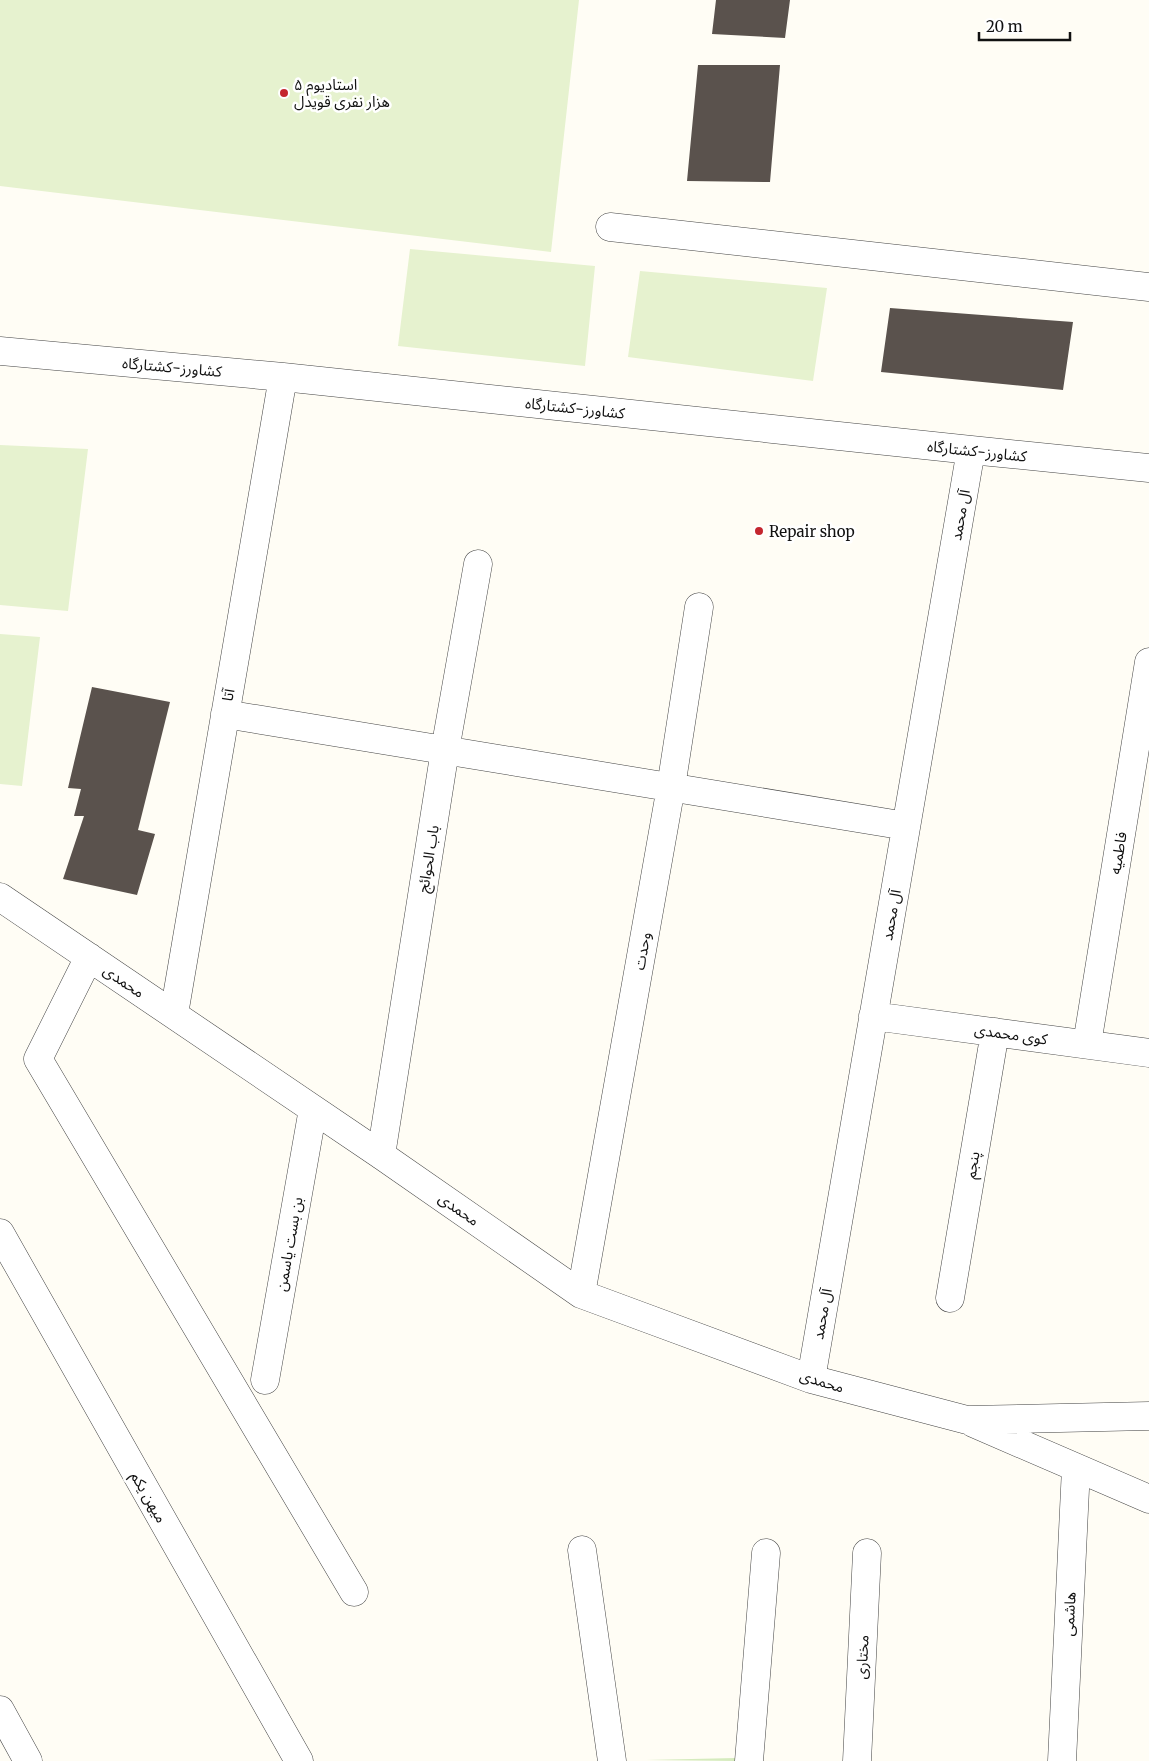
<svg xmlns="http://www.w3.org/2000/svg" width="1149" height="1761" font-family="Merriweather,'Noto Sans Arabic',serif">
<rect width="100%" height="100%" fill="#fffdf5"/>
<!-- green -->
<path fill="#d5ebbd" d="M736,1758V1761L646,1760Z"/>
<!-- pitch -->
<path fill="#e6f2cf" d="M0,0H579L551,252L0,186Z
M410,249L595,266L585,366L398,346Z
M640,271L827,288L813,381L628,357Z
M0,445L88,449L68,611L0,605Z
M0,634L40,637L22,786L0,784Z"/>
<!-- building -->
<path fill="#5a524d" d="M716,0H790L785,38L712,34Z
M698,65H780L770,182L687,181Z
M890,308L1073,322L1063,390L881,372Z
M92,687L170,702L138,830L155,834L137,895L63,879L84,816H74L81,789L68,788Z"/>
<g fill="none" stroke-linecap="round" stroke-linejoin="round">
<!-- minor casing -->
<g stroke="#444" stroke-width="29">
<path id="minor" d="M610,227L1149,287
M0,351L283,377L971,450L1149,468
M225,714L906,826
M0,897L381,1155L581,1294L811,1379L967,1420L1149,1416
M89,957L38,1059L354,1592
M174,1014L283,377
M873,1016L1149,1053
M1087,1044L1149,662
M381,1155L445,750L478,564
M0,1233L299,1761
M581,1294L671,787L699,607
M950,1298L995,1032
M811,1379L971,450
M265,1380L313,1109
M973,1423L1149,1499
M582,1550L612,1761
M0,1710L28,1761
M749,1761L766,1553
M857,1761L867,1553
M1062,1761L1076,1468"/>
</g>
<!-- minor -->
<use href="#minor" stroke="#fff" stroke-width="28"/>
</g>
<!-- markers -->
<g fill="#c4262e" stroke="#fff" stroke-width="2">
<circle cx="284" cy="93" r="5"/>
<circle cx="759" cy="531" r="5"/>
</g>
<g text-anchor="middle" dominant-baseline="central" stroke-width="5" stroke-linejoin="round" paint-order="stroke">
<!-- poi labels -->
<g font-size="15" fill="#111" stroke="#fff" text-anchor="start">
<text x="294" y="84">استادیوم ۵<tspan x="294" dy="17">هزار نفری قویدل</tspan></text>
<text x="769" y="531">Repair shop</text>
</g>
<!-- street labels -->
<g font-size="15" fill="#111" stroke="#fff">
<text transform="translate(172 367) rotate(5)">کشاورز-کشتارگاه</text>
<text transform="translate(575 408) rotate(6)">کشاورز-کشتارگاه</text>
<text transform="translate(977 451) rotate(6)">کشاورز-کشتارگاه</text>
<text transform="translate(960 515) rotate(-80)">آل محمد</text>
<text transform="translate(228 695) rotate(-80)">آتا</text>
<text transform="translate(1118 853) rotate(-81)">فاطمیه</text>
<text transform="translate(428 859) rotate(-81)">باب الحوائج</text>
<text transform="translate(891 915) rotate(-80)">آل محمد</text>
<text transform="translate(642 951) rotate(-80)">وحدت</text>
<text transform="translate(124 981) rotate(34)">محمدی</text>
<text transform="translate(1011 1034) rotate(8)">کوی محمدی</text>
<text transform="translate(972 1165) rotate(-81)">پنجم</text>
<text transform="translate(459 1209) rotate(35)">محمدی</text>
<text transform="translate(289 1244) rotate(-80)">بن بست یاسمن</text>
<text transform="translate(822 1314) rotate(-80)">آل محمد</text>
<text transform="translate(822 1381) rotate(17)">محمدی</text>
<text transform="translate(149 1497) rotate(60)">میهن یکم</text>
<text transform="translate(1069 1614) rotate(-87)">هاشمی</text>
<text transform="translate(862 1657) rotate(-87)">مختاری</text>
</g>
</g>
<!-- scale -->
<path d="M979 32v8h91v-8" fill="none" stroke="#111111" stroke-width="2.5"/>
<text x="986" y="32" font-size="15" fill="#111111" stroke="#ffffff" stroke-width="4" paint-order="stroke">20 m</text>
</svg>
